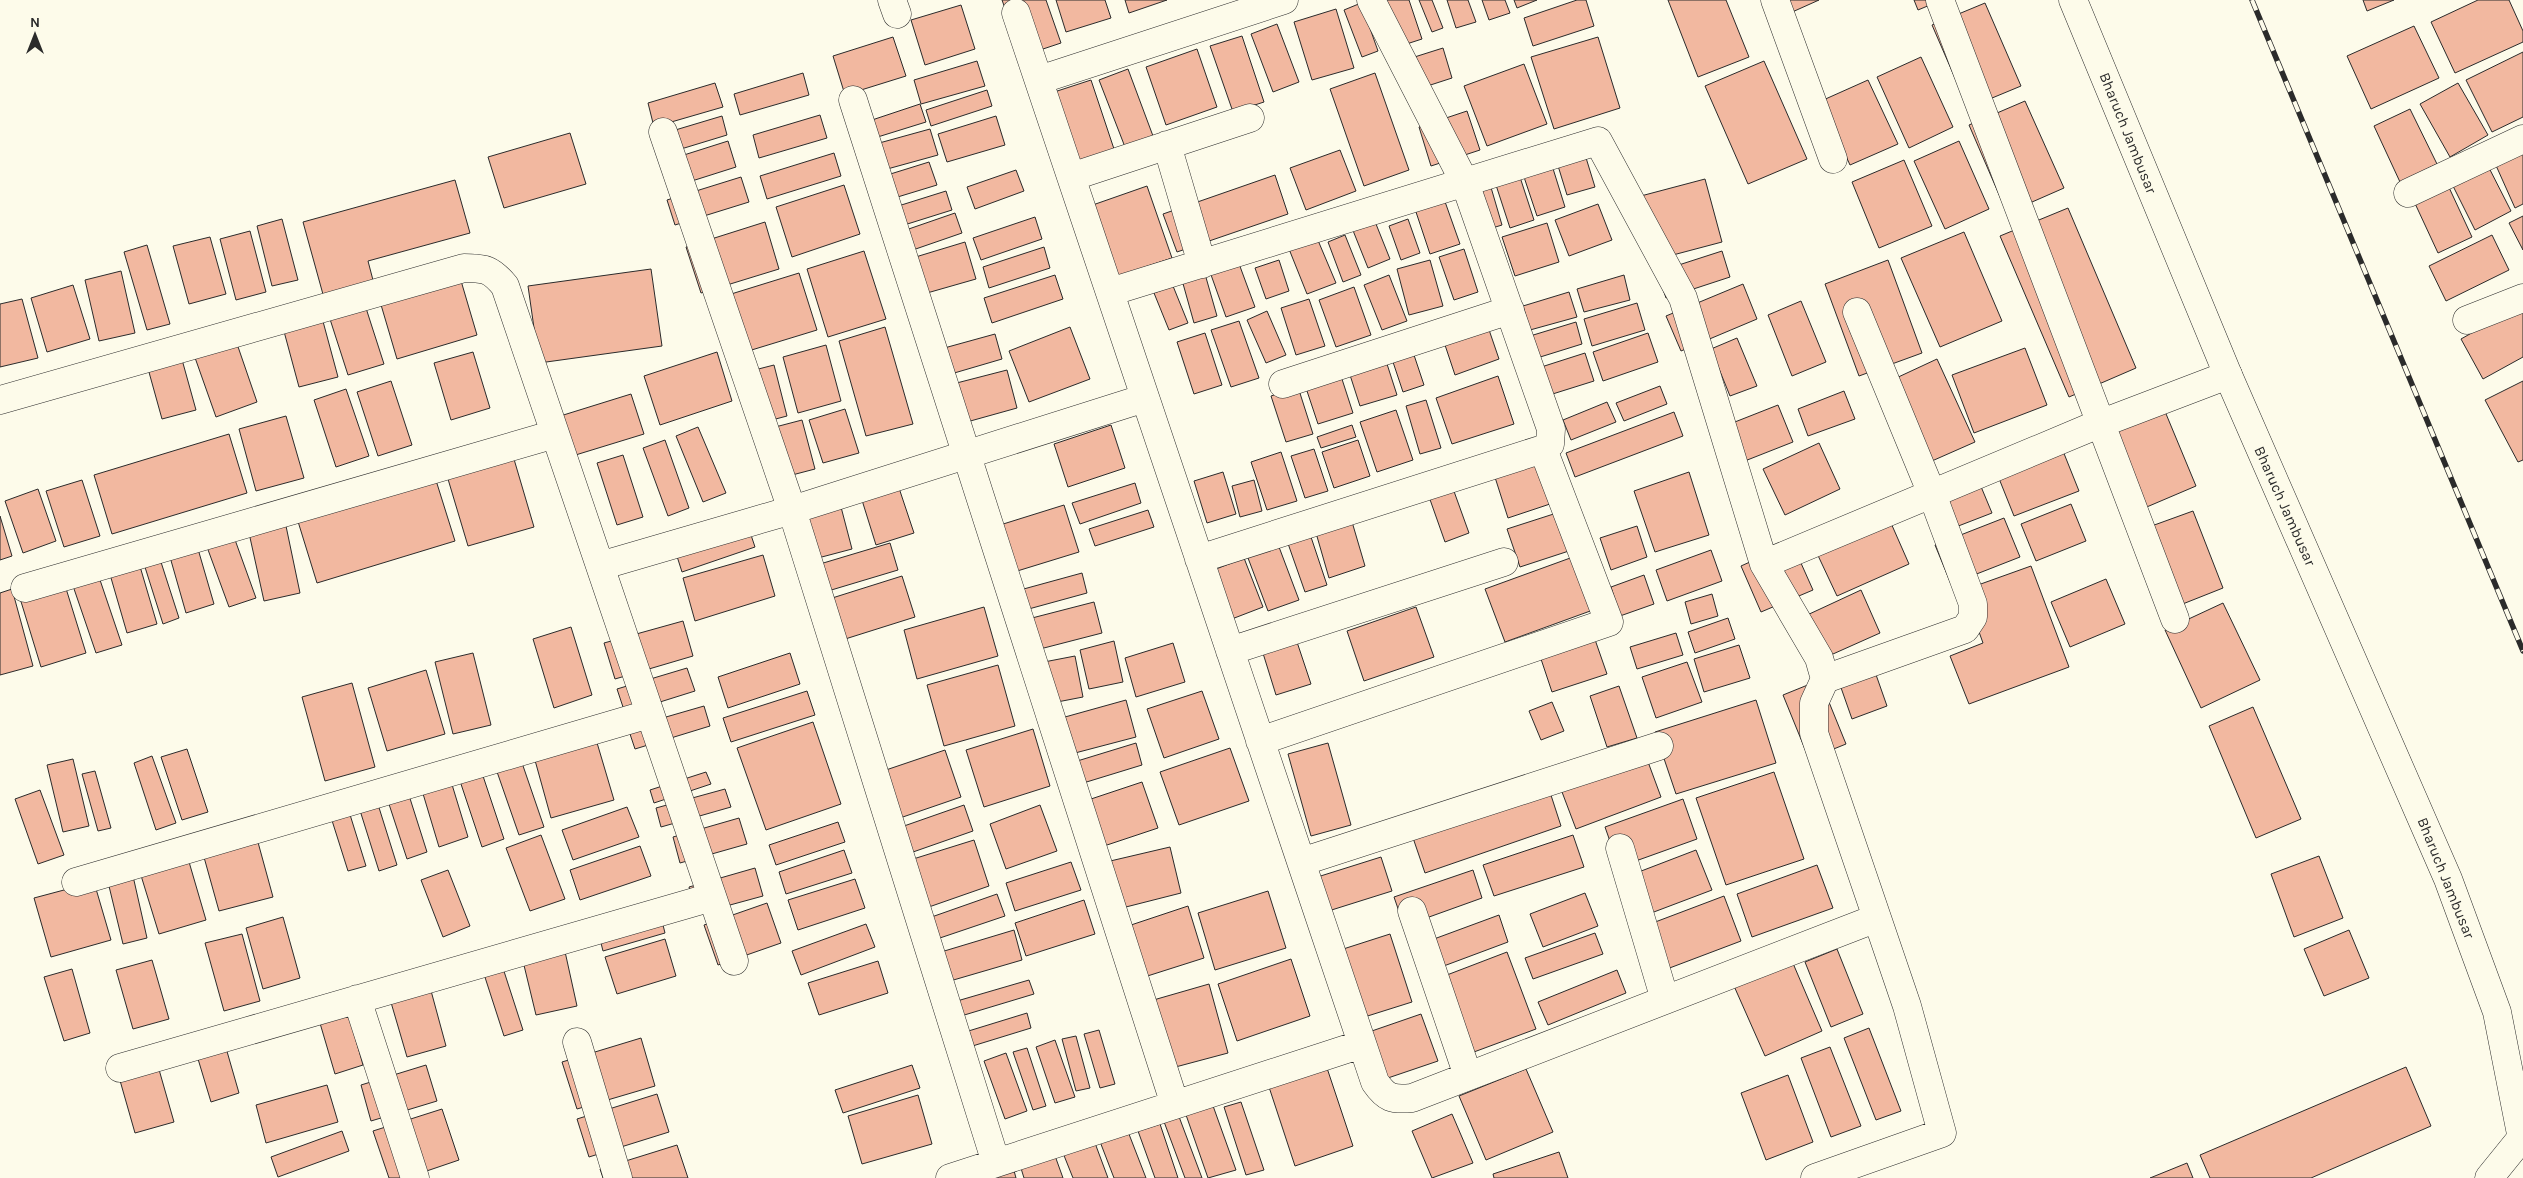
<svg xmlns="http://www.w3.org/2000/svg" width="2523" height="1178" font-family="Karla,sans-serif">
<rect width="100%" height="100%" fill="#fdfbea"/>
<!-- building -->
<path fill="#f2b8a0" stroke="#2b2b2b" d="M1002,0H1046L1061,43L1022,56Z
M1056,0H1105L1111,18L1066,32Z
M1125,0H1167L1129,13Z
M1375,0H1409L1422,39L1391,49Z
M1419,0H1432L1443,28L1432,32Z
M1447,0H1468L1476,22L1456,28Z
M1482,0H1505L1510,13L1489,20Z
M1514,0H1537L1517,8Z
M1577,0H1586L1594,26L1533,46L1524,18Z
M1668,0H1726L1749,57L1698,77Z
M1784,0H1819L1790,13Z
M1914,0H1942L1918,10Z
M2363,0H2394L2367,11Z
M2478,0H2509L2523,31V42L2455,73L2431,22Z
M1361,3L1378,51L1362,57L1344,10Z
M1985,3L2021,86L1968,108L1932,25Z
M961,5L975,49L925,65L911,20Z
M1336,9L1354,68L1312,80L1294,22Z
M1277,24L1299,82L1273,92L1251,34Z
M2414,26L2439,78L2371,109L2347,56Z
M1242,36L1264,102L1233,112L1210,46Z
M893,37L906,76L845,95L833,56Z
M1598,37L1620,108L1554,129L1531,57Z
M1443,48L1452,78L1415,90L1405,60Z
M1197,49L1217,107L1166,125L1146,67Z
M2523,52V117L2492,132L2466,80Z
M1921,57L1953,127L1909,148L1877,77Z
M977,61L985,86L921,104L914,80Z
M1764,61L1807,159L1748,184L1705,86Z
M1524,64L1547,124L1487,146L1464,86Z
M1128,69L1153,136L1125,147L1099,80Z
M803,73L809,95L740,115L734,94Z
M1375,73L1409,170L1364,186L1330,89Z
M1091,80L1116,155L1070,170L1045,95Z
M1868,80L1898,144L1850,165L1821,101Z
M715,83L723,107L654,127L648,103Z
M2458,83L2488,135L2450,157L2420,104Z
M987,90L992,106L931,126L926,110Z
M2025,101L2064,188L2007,213L1969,125Z
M920,104L926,122L868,140L863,123Z
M2410,109L2437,164L2400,182L2374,126Z
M1467,111L1480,150L1431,166L1419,127Z
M820,115L827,138L759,158L753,135Z
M722,116L727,135L658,156L652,137Z
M996,116L1005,145L947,162L938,134Z
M930,129L938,155L880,171L872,145Z
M570,133L586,184L504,208L488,157Z
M728,141L736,167L673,187L665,161Z
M1959,141L1989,209L1945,229L1914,161Z
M1583,148L1595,187L1567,195L1555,156Z
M2523,149V204L2515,208L2494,161Z
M1340,150L1356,191L1306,210L1290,168Z
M834,153L841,176L767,199L760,176Z
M2484,158L2511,211L2475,230L2448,176Z
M1550,159L1565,207L1537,216L1521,168Z
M1904,160L1932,226L1879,248L1852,182Z
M929,162L937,185L891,199L884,176Z
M1016,170L1024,191L975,209L967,187Z
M1518,171L1534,220L1510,228L1494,179Z
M1275,175L1288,214L1177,252L1163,214Z
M741,177L749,202L675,225L667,200Z
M1705,179L1722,242L1654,260L1637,197Z
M455,180L470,233L368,261L374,284L324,298L303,222Z
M2446,181L2472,237L2438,253L2412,197Z
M1490,184L1502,225L1476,233L1463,192Z
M844,185L860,234L792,257L776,207Z
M1147,186L1172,258L1112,278L1087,207Z
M946,191L952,210L901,226L895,207Z
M1443,196L1460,244L1430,254L1414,206Z
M1598,204L1612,240L1569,256L1555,220Z
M2068,208L2136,368L2069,397L2000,236Z
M955,213L962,233L907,252L900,232Z
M1372,214L1390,259L1368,268L1350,223Z
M2523,216V250L2509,223Z
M1035,217L1042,239L981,260L973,238Z
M282,219L298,280L272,286L257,226Z
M1408,219L1420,253L1401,260L1389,226Z
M765,222L779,269L701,293L686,247Z
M1547,223L1559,262L1515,276L1502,237Z
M250,231L266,292L236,300L220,239Z
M1964,232L2002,321L1940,347L1901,258Z
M1345,235L1361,275L1343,282L1328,242Z
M2492,235L2509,270L2446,301L2429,266Z
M210,237L226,294L189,304L173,246Z
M1317,238L1336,283L1307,294L1289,249Z
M965,242L976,279L920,295L909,259Z
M147,245L170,324L147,330L124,252Z
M1044,247L1050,268L989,288L983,267Z
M1464,249L1478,292L1454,300L1439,257Z
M864,251L886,319L828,337L807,269Z
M1722,251L1730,277L1666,298L1657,272Z
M1279,260L1289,291L1266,299L1255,268Z
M1430,260L1443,306L1409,315L1397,269Z
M1888,260L1922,353L1859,376L1825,284Z
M1238,261L1255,307L1226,317L1210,272Z
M651,269L662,346L539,363L528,286Z
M121,271L135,333L99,341L85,280Z
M799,273L817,330L732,356L715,299Z
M459,274L477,335L397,359L379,298Z
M1205,274L1217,316L1194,323L1182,280Z
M1055,275L1063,299L992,323L984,298Z
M1389,275L1407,321L1382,330L1364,285Z
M1624,275L1630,300L1584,312L1577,289Z
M1743,284L1757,319L1681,351L1666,316Z
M73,285L90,339L47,352L31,298Z
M1173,286L1188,323L1169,330L1154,293Z
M1354,287L1371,335L1336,347L1319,300Z
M1569,292L1577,317L1530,330L1523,306Z
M22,299L38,358L0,367V304Z
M1309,299L1325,346L1296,355L1281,308Z
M1801,301L1826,362L1792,376L1768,315Z
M1637,303L1645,330L1592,346L1584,319Z
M2523,304V357L2483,379L2461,339Z
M365,305L384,364L348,375L329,316Z
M1267,311L1286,355L1266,363L1247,320Z
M321,314L338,377L299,387L282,324Z
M1239,321L1259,378L1231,387L1211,330Z
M1486,321L1499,359L1455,375L1442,336Z
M1576,322L1582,344L1537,358L1530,336Z
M885,327L913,424L866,436L839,341Z
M1070,327L1090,379L1029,402L1009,351Z
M1205,333L1222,385L1194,394L1177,342Z
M1648,333L1658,362L1603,381L1593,352Z
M995,334L1002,359L944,376L937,350Z
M235,338L257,402L216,417L193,352Z
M1737,338L1757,386L1730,396L1711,349Z
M826,345L841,401L798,413L783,357Z
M1411,346L1424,385L1403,392L1390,353Z
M2025,348L2047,405L1974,433L1952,375Z
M473,352L490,408L451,420L434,363Z
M717,352L732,401L660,425L644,376Z
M1585,353L1594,381L1543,397L1535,369Z
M181,356L196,410L162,419L147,365Z
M1937,359L1975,442L1916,468L1879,386Z
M1387,364L1397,395L1360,406L1350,375Z
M774,365L787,416L753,425L739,374Z
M1007,370L1017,408L956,425L945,386Z
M1340,373L1353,413L1318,424L1305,385Z
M1498,376L1514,424L1452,444L1436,398Z
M391,381L412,445L378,456L357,392Z
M2523,381V460L2518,462L2485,400Z
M1660,386L1667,404L1624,421L1616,403Z
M1298,387L1313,434L1286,442L1271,396Z
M346,389L369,456L336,467L314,400Z
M1844,391L1855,419L1808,436L1798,409Z
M631,394L644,434L569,457L557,417Z
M1426,400L1441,448L1420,454L1406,406Z
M1607,402L1616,422L1571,440L1563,420Z
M1778,405L1793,442L1727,468L1712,431Z
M845,409L859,453L823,463L809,420Z
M2164,409L2196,486L2142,509L2109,431Z
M1396,410L1413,460L1377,472L1360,422Z
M1674,412L1683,436L1575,477L1566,453Z
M286,416L304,478L256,491L239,429Z
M802,420L815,469L773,480L760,431Z
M1111,425L1125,468L1068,487L1054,444Z
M1352,425L1356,437L1321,448L1317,437Z
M698,427L726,493L703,502L676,436Z
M229,434L247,493L112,534L94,475Z
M665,440L689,508L668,516L643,448Z
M1358,440L1370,476L1334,488L1322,452Z
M1819,443L1840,489L1785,515L1763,469Z
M2061,446L2079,491L2014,516L1996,471Z
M511,449L534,527L468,546L445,469Z
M1314,449L1328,491L1305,498L1291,456Z
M1281,452L1297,501L1267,510L1251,462Z
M1546,453L1562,500L1508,518L1493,471Z
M623,455L643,517L617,525L597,463Z
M1223,472L1236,514L1207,523L1194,481Z
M1689,472L1709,535L1655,552L1634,491Z
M434,474L455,541L317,583L296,515Z
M1977,477L1992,513L1935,535L1921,498Z
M82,480L100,536L64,547L46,491Z
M1254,480L1262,511L1240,517L1232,486Z
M1135,483L1141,503L1080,524L1072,503Z
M1451,483L1469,533L1445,542L1427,491Z
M898,485L914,533L876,545L861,497Z
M38,489L56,541L23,553L5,501Z
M2071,504L2086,541L2036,561L2021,524Z
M1064,505L1079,552L1014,572L1000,525Z
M841,507L852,549L818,558L807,516Z
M1148,510L1154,527L1095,546L1089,529Z
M1566,510L1578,548L1520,567L1507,529Z
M2193,511L2223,588L2165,611L2135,532Z
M1887,514L1909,564L1837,596L1814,547Z
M1350,515L1365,566L1329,578L1314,526Z
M0,516L12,556L0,560Z
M2004,518L2020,557L1951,584L1935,545Z
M286,526L300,593L264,601L249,533Z
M748,526L755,547L682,572L675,550Z
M1637,526L1647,557L1611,570L1600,538Z
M1308,528L1327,585L1305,592L1285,535Z
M234,537L256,598L229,607L207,547Z
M1276,539L1299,600L1268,611L1245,550Z
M890,543L898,570L828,591L820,564Z
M1792,543L1813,590L1761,612L1741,566Z
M198,549L214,604L186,613L170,557Z
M1711,550L1722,581L1667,601L1656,570Z
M763,555L775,596L695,621L683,578Z
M1573,557L1593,610L1505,642L1485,589Z
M1244,558L1263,607L1224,622L1206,573Z
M160,559L179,618L163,624L144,564Z
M139,563L157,624L127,633L109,571Z
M2031,566L2069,667L1969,704L1950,656L1983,643L1964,590Z
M1082,573L1087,593L1025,610L1020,590Z
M98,574L122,645L96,653L72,583Z
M1644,575L1654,604L1620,616L1611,587Z
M902,576L915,617L842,640L829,599Z
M2106,579L2125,624L2070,647L2051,602Z
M64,582L86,653L41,667L19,595Z
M12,589L33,666L0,675V593Z
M1861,590L1880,633L1824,658L1805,616Z
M1712,594L1718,616L1691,624L1685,602Z
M1094,602L1102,633L1040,649L1032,618Z
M2223,603L2260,680L2201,708L2165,630Z
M984,607L998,656L917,679L904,630Z
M1416,607L1434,657L1364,681L1347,631Z
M1728,618L1735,639L1695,653L1688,632Z
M683,621L693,656L615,679L604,643Z
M571,627L592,695L554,708L533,639Z
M1592,631L1607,674L1552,692L1538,650Z
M1676,633L1683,655L1637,669L1630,647Z
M1296,639L1311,684L1276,695L1262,650Z
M1114,641L1123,682L1089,689L1080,650Z
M1173,643L1185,682L1136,697L1125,658Z
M1739,645L1750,678L1704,692L1694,659Z
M473,653L491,725L453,734L435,662Z
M790,653L800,684L728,708L718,677Z
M1075,656L1083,697L1052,703L1044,662Z
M1687,662L1702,702L1656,718L1642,677Z
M998,665L1015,726L944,746L927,685Z
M687,668L695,691L625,713L617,689Z
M1874,669L1887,706L1852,719L1839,682Z
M426,670L445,734L387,751L368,688Z
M1820,680L1846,744L1809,759L1783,695Z
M352,683L375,767L325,781L302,697Z
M1619,686L1637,738L1607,747L1590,696Z
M807,691L815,715L731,742L723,718Z
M1202,691L1219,739L1164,758L1147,709Z
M1126,700L1136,737L1075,753L1065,717Z
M1756,700L1776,763L1676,794L1655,732Z
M1552,702L1564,731L1541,740L1529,711Z
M704,706L710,726L635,749L628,728Z
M2253,707L2301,819L2256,838L2209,726Z
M813,722L841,804L766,830L737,748Z
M1033,729L1050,786L984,807L966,750Z
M595,736L614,800L551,818L533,753Z
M1136,743L1142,765L1080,784L1074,762Z
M1328,743L1351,825L1311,836L1288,754Z
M1230,748L1249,801L1179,825L1160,772Z
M187,749L208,812L182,820L161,757Z
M945,750L961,797L897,819L880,772Z
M1644,751L1661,797L1576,829L1559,784Z
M152,756L176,823L156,830L134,763Z
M520,757L544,827L519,835L495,766Z
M73,759L89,826L63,832L47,765Z
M480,767L504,839L482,847L458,775Z
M95,771L111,828L98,831L82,774Z
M706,772L711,784L654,803L650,790Z
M1774,772L1804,859L1726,885L1696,798Z
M450,778L468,837L439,847L421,787Z
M1142,782L1158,828L1101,847L1085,801Z
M1548,786L1561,826L1425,873L1411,832Z
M407,789L427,852L407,859L386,795Z
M725,789L731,807L661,827L656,808Z
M40,790L64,855L38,864L15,799Z
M376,798L397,865L379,871L358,804Z
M1683,799L1697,839L1619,867L1605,827Z
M347,805L366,866L348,871L329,811Z
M964,805L973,831L913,852L904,826Z
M1040,805L1057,851L1006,869L990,824Z
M627,807L639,837L573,860L562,830Z
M739,818L747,844L680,863L673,837Z
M838,822L845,842L776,865L769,845Z
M256,835L273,897L219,911L202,850Z
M541,835L565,899L530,911L506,848Z
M1573,835L1584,867L1494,896L1483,865Z
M974,840L989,886L926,908L910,860Z
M640,846L651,876L580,900L570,870Z
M1170,847L1181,893L1118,909L1106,862Z
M844,850L852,873L786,894L779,872Z
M1696,850L1712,890L1638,918L1623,878Z
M187,855L206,920L159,934L139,869Z
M2319,856L2343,918L2294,937L2271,874Z
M1381,857L1392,891L1322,913L1311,879Z
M1071,862L1081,890L1015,911L1006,883Z
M1817,865L1833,908L1752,937L1737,894Z
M755,868L763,896L697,914L689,887Z
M448,870L470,926L443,937L421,880Z
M1473,870L1482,898L1404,926L1394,897Z
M133,876L147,938L123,944L108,882Z
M855,879L865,908L798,930L788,900Z
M94,882L111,940L51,957L34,898Z
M1268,891L1286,948L1215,970L1198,913Z
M1585,893L1598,926L1543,947L1530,914Z
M997,894L1005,916L931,941L923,920Z
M1724,896L1741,941L1659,972L1642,927Z
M1084,900L1095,934L1026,956L1015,923Z
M767,903L781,943L718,965L704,925Z
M1188,906L1204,958L1138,979L1122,928Z
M1499,915L1508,942L1425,973L1415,946Z
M283,917L300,978L263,989L246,928Z
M661,917L665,933L603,951L599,935Z
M866,924L875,947L801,975L792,951Z
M1014,930L1022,960L950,981L941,952Z
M2349,930L2369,978L2324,996L2304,949Z
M1595,933L1603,954L1533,979L1525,958Z
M242,934L260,1001L224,1011L205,943Z
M1390,934L1412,1002L1358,1019L1337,951Z
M665,939L676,976L617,994L605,957Z
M564,947L577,1006L536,1015L522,957Z
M1837,949L1863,1014L1831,1027L1805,962Z
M1507,952L1536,1029L1455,1059L1426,983Z
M1291,959L1310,1016L1237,1041L1218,984Z
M152,960L169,1019L133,1029L116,970Z
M878,961L888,993L819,1015L808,983Z
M1792,961L1822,1031L1765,1056L1734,986Z
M501,962L523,1030L504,1036L482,968Z
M72,969L90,1033L64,1041L44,977Z
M1617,970L1626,993L1548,1025L1538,1002Z
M1029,980L1034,994L961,1016L957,1001Z
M1209,984L1228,1053L1168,1069L1150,1001Z
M430,987L446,1046L407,1057L390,999Z
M346,1005L363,1065L335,1074L317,1013Z
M1027,1013L1031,1028L966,1048L962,1033Z
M1421,1014L1438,1061L1382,1080L1366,1033Z
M1869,1028L1901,1111L1876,1120L1844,1038Z
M1099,1030L1115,1084L1100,1088L1084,1034Z
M1076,1036L1090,1088L1076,1091L1062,1039Z
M641,1038L655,1086L577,1109L562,1062Z
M1055,1040L1075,1097L1055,1103L1036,1047Z
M224,1041L239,1093L211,1102L195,1049Z
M1830,1047L1861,1126L1831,1137L1801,1058Z
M1027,1048L1046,1106L1033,1110L1013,1052Z
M1006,1053L1027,1111L1005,1119L984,1061Z
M156,1059L174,1122L135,1133L117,1070Z
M426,1065L437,1101L371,1121L361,1085Z
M912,1065L920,1088L843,1113L835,1090Z
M2406,1067L2431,1126L2311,1178H2210L2200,1155Z
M1327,1068L1353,1146L1295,1166L1269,1087Z
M1526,1069L1553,1132L1486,1160L1459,1096Z
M1788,1075L1813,1142L1766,1160L1741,1093Z
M327,1085L338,1122L266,1143L256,1105Z
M657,1094L669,1132L589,1157L577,1119Z
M918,1095L932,1144L862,1164L848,1116Z
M1241,1102L1264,1170L1246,1175L1224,1107Z
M1212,1103L1236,1170L1208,1178L1185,1112Z
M442,1109L459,1160L406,1178H389L373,1131Z
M1178,1114L1202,1178H1185L1163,1119Z
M1452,1114L1473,1163L1432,1178L1412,1131Z
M1160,1124L1178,1178H1155L1138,1131Z
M1127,1129L1146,1178H1114L1099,1139Z
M342,1131L349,1151L278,1177L271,1157Z
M1092,1135L1108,1178H1073L1061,1148Z
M677,1145L688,1178H603L600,1169Z
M1559,1152L1568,1178H1494L1493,1174Z
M1054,1153L1063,1178H1024L1020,1165Z
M2187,1163L2193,1178H2150Z
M1013,1167L1016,1178H998L996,1172Z"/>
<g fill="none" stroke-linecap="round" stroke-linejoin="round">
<!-- minor casing -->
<g stroke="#2b2b2b" stroke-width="29">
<path id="minor" d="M892,0L897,14
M1775,0L1833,159
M1940,0L2175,619
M1016,13L1375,1082C1386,1098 1392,1100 1412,1098L1877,918
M1039,80L1284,0
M853,100L1175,1105
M663,132L792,510L996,1163
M1167,145L1202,264
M1071,177L1250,118
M2408,193L2523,139
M1110,292L1598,141L1683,298L1764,564L1819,658L1825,679L1814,703V733L1907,1006L1942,1133L1815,1178
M2467,320L2523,298
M1283,384L1510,310
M0,400L464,268C485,268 491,269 505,286L734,961
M1199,559L1543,449L1550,444L1551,429L1465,183L1371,0
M1764,564L2089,428L2228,375
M600,566L792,510L1145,398
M25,588L555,434
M1230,651L1504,562
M1825,679L1965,629L1973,617V604L1932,494L1857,312
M1260,741L1609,622L1543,449
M1620,848L1665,1000
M1301,862L1659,746
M76,882L649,714
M1412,911L1468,1076
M357,999L415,1178
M577,1042L618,1178
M120,1068L712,897
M950,1178L1362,1044"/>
</g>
<!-- highway casing -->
<g stroke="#2b2b2b" stroke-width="29">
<path id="highway" d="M2073,0L2228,375L2448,879L2497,1012L2523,1144
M2489,1178L2523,1136"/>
</g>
<!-- minor -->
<use href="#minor" stroke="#fdfbea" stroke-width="28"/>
<!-- highway -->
<use href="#highway" stroke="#fdfbea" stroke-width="28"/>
<!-- rail casing -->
<g stroke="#2b2b2b" stroke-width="5.5">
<path id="rail" d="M2252,0L2523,651"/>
</g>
<!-- rail -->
<use href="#rail" stroke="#fdfbea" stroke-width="4" stroke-dasharray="11" stroke-linecap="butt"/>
</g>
<g text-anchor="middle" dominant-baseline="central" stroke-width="4" stroke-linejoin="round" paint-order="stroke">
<!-- street labels -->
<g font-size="15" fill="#2b2b2b" stroke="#fdfbea">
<text transform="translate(2128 133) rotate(68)">Bharuch Jambusar</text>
<text transform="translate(2285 506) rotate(66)">Bharuch Jambusar</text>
<text transform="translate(2446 878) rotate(68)">Bharuch Jambusar</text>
</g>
</g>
<!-- north arrow -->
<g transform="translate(35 35)" stroke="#fdfbea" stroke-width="4" paint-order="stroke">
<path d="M0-4L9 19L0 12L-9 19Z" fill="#2b2b2b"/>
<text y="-8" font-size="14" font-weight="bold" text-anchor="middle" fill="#2b2b2b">N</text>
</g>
</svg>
